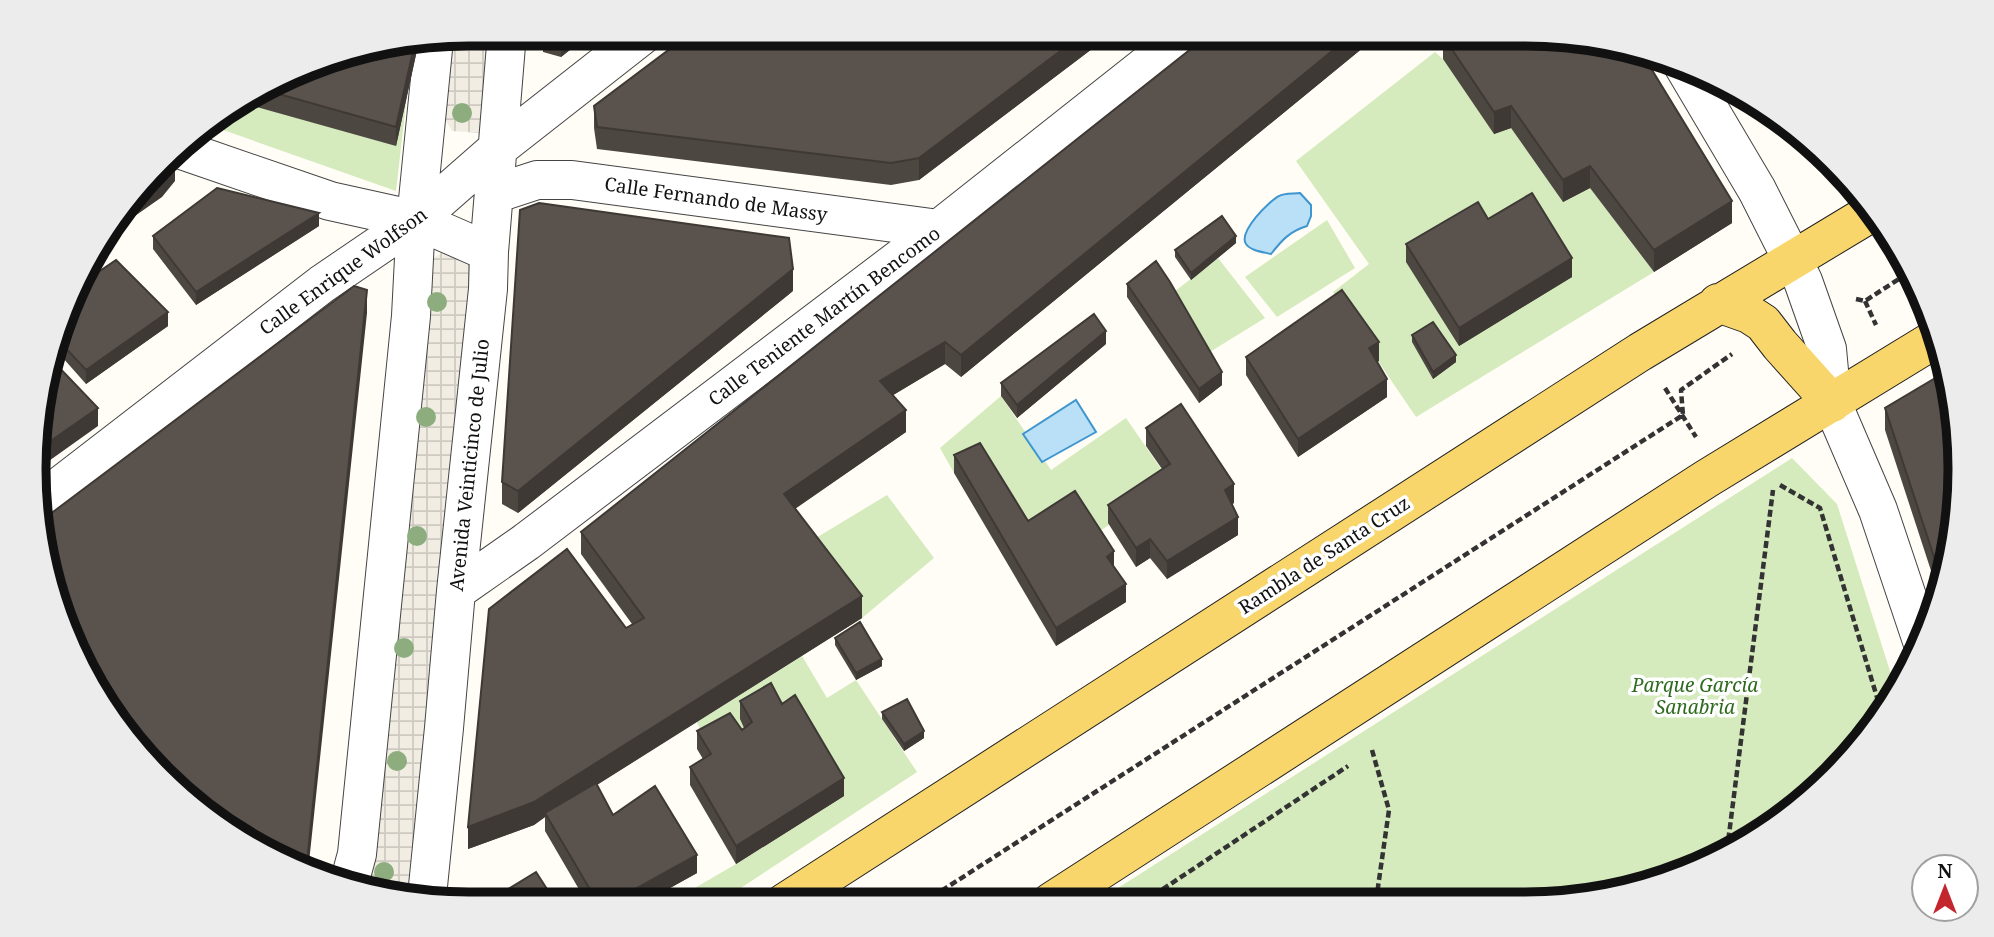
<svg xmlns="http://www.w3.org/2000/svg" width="1994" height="937" font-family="'Noto Serif',serif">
<defs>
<pattern id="plaza-grid" width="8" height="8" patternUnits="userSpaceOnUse" patternTransform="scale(1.75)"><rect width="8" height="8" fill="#f1ede2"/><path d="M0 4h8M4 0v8" fill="none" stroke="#cecac1"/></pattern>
</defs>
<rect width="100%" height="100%" fill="#fffdf5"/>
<!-- green -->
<path fill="#d5ebbd" d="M413,42L396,191L209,125L328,56Z
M1435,52L1443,59L1511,128L1563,202L1590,188L1654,272L1416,417L1342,308L1333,292L1369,264L1296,161Z
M1327,220L1355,268L1277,317L1245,277Z
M1218,258L1265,318L1205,355L1170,295Z
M1001,396L1051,470L1126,418L1170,482L1093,536L1028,539L954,473L940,448Z
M1792,458L1837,504L1896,690L1871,733L1791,814L1692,870L1583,900L1096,902Z
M887,495L934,558L862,618L806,544Z
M802,656L827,698L856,680L917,772L718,903H669L736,864L844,796L740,719L752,741L706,744L697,722Z"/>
<!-- plaza -->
<path fill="url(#plaza-grid)" d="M469,33H500L481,133L452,131L444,117L452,36Z
M444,251L467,252L478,278L415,893L370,884L429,261Z"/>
<!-- water -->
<path fill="#b9e0f7" stroke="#3f96cf" stroke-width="2" d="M1300,193L1311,205V216L1307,226C1290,231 1282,240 1271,254C1263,252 1251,251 1246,244C1238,232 1269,201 1279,196C1284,193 1294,194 1300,193Z
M1076,400L1096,432L1042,462L1023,434Z"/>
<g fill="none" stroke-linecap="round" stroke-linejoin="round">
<!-- minor casing -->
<g stroke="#444" stroke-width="40">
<path id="minor" d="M1683,65L1757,190L1803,281L1827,349L1832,403L1878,510L1923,644
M176,148L330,201L416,220L489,252
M494,194L537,180H572L939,229
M38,503L322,284L416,220L497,149L645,33
M456,591L526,542L939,229L1187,33
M350,880L357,854L411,316L416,220L434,39
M427,896L444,728L456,591L488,289L489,252L507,33"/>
</g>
<!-- major casing -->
<g stroke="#222" stroke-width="40">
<path id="major" d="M1718,303L1749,314L1763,323L1780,345L1832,403
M1051,902L1706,479L1935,339
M784,903L1640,352L1869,214"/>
</g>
<!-- path -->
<path stroke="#333" stroke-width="4.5" stroke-dasharray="7 3.5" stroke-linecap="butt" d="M1856,299L1865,301L1908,273
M1865,301L1876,325
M1665,388L1696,437
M1780,485L1820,508L1882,714
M1372,750L1389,810L1376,901
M1727,850L1773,490
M1145,901L1348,766
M924,902L1683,415L1681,390L1732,354"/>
<!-- minor -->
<use href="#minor" stroke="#fff" stroke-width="38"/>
<!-- major -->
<use href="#major" stroke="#f9d66b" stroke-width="38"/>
</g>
<!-- trees -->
<g fill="#8dad7f">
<circle cx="462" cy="113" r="10"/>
<circle cx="437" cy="302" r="10"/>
<circle cx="426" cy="417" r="10"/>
<circle cx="417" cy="536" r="10"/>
<circle cx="404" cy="648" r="10"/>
<circle cx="397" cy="761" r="10"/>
<circle cx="384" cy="872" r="10"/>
</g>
<!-- wall -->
<path fill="#4d4742" d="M543,33H591L561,57L543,52Z
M1113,33L919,180L891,185L597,149L594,128V106Z
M1211,33H1381L961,377L945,364L893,395L906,432L795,509L862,618L597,785L613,815L697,873L643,903H587L545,831V817L534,825L468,849L626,628L632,624L581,554V532Z
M1443,36L1732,223L1654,272L1590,188L1563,202L1511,128L1494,134L1443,59Z
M419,41L396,146L246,104L328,56Z
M1488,219L1572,277L1459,346L1406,262V244Z
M319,226L196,305L153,249V236Z
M1236,243L1191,280L1175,257V250Z
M1127,284L1222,385L1199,403L1127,297Z
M78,286L168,326L86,384L55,349Z
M793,291L518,513L502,504V482Z
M1412,335L1456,362L1433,379L1412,342Z
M1106,344L1017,418L1001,396V383Z
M1246,357L1379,361L1377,362L1387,397L1298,457L1246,375Z
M1885,408L1961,468L1937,589L1885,430Z
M1146,428L1234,503L1232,504L1238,535L1167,579L1150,558L1136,567L1108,523V505L1162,469L1146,446Z
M954,455L1028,521L1114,566L1126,602L1056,646L954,473Z
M835,638L882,666L856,680L835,645Z
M740,701L782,704L844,796L736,864L690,785V767L703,759L697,749V731L742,730L744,728L740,719Z
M882,712L924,738L904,751L882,719Z"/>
<!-- shaded-wall -->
<path fill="#3f3936" d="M563,33H591L561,57V35Z
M1084,33H1113L919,180V158Z
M1354,33H1381L961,377V355Z
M419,41L396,146V127L415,42Z
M1511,106V128L1494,134V112Z
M175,162V181L162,197L102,239L136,197Z
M1590,166V188L1563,202V180Z
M1732,201V223L1654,272V250Z
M319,213V226L196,305V292Z
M1236,236V243L1191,280V273Z
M1572,258V277L1459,346V328Z
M793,269V291L518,513V491Z
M367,290V313L308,872L306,871Z
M168,312V326L86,384V370Z
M1106,331V344L1017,418V405Z
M945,342V364L880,403V381Z
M1379,342V361L1369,366V348Z
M1456,355V362L1433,379V372Z
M1222,372V385L1199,403V389Z
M1387,379V397L1298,457V439Z
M98,408V426L39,468V449Z
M906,410V432L784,516V494Z
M1234,484V503L1225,508V490Z
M1238,517V535L1167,579V561Z
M1150,539V558L1136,567V548Z
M1114,551V569L1107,557Z
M1126,584V602L1056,646V628Z
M862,596V618L547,816L545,813V817L534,825L468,849V827Z
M882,659V666L856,680V673Z
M924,731V738L904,751V744Z
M844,778V796L736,864V846Z
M697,855V873L643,903H610Z"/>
<!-- building -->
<path fill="#5a524d" stroke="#3f3936" stroke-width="2" d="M691,33H1084L919,158L891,163L597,127L594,106Z
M1211,33H1354L961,355L945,342L880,381L906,410L784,494L862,596L534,802L468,827L489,609L567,549L626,628L644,618L581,532Z
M1447,33H1526L1644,57L1732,201L1654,250L1590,166L1563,180L1511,106L1494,112L1443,36Z
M415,42L396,127L268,91L328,56Z
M172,153L175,162L162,178L136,197Z
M217,188L319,213L196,292L153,236Z
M1532,193L1572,258L1459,328L1406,244L1478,202L1488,219Z
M539,203L789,238L793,269L518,491L502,482L520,210Z
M1222,216L1236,236L1191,273L1175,250Z
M116,260L168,312L86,370L58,340L78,286Z
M1156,261L1170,282L1222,372L1199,389L1127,284Z
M354,286L367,290L306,871H302L181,795L91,686L37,524Z
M1342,290L1379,342L1369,348L1387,379L1298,439L1246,357Z
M1094,314L1106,331L1017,405L1001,383Z
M1433,322L1456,355L1433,372L1412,335Z
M51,359L98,408L39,449L42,384Z
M1942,374L1961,468L1940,575L1885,408Z
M1181,404L1234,484L1225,490L1238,517L1167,561L1150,539L1136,548L1108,505L1170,464L1146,428Z
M980,443L1028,521L1075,491L1114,551L1107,557L1126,584L1056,628L954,455Z
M860,622L882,659L856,673L835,638Z
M771,683L782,704L795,695L844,778L736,846L690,767L711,754L697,731L730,713L742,730L752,722L740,701Z
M907,699L924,731L904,744L882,712Z
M596,783L613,815L655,786L697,855L610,903H598L545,813Z
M536,872L556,903L484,904Z
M574,893L581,903H557Z"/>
<g text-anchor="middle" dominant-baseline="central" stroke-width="7" stroke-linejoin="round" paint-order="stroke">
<!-- street labels -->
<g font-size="19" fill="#111" stroke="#fff">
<text transform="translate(716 199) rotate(8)">Calle Fernando de Massy</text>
<text transform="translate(343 271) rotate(-36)">Calle Enrique Wolfson</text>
<text transform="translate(824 316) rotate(-37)">Calle Teniente Martín Bencomo</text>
<text transform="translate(469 465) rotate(-84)">Avenida Veinticinco de Julio</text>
<text transform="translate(1324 555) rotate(-33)">Rambla de Santa Cruz</text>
</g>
<!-- park labels -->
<g font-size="19" font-style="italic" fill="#2f6b1f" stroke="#fff">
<text x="1695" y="685">Parque García<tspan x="1695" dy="22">Sanabria</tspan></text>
</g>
</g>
<!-- crop -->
<path d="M0 0H1994V937H0ZM469 46H1525A423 423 0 0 1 1948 469V469A423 423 0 0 1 1525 892H469A423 423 0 0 1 46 469V469A423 423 0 0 1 469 46Z" fill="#ececec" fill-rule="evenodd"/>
<path fill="none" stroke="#111" stroke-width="9" d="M469 46H1525A423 423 0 0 1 1948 469V469A423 423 0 0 1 1525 892H469A423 423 0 0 1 46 469V469A423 423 0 0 1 469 46Z"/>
<!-- north arrow -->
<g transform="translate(1945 888)"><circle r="33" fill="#ffffff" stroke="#a0a0a0" stroke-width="2"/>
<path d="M0-5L12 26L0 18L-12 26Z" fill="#c4262e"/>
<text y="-10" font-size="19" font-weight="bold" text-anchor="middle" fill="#111111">N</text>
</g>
</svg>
